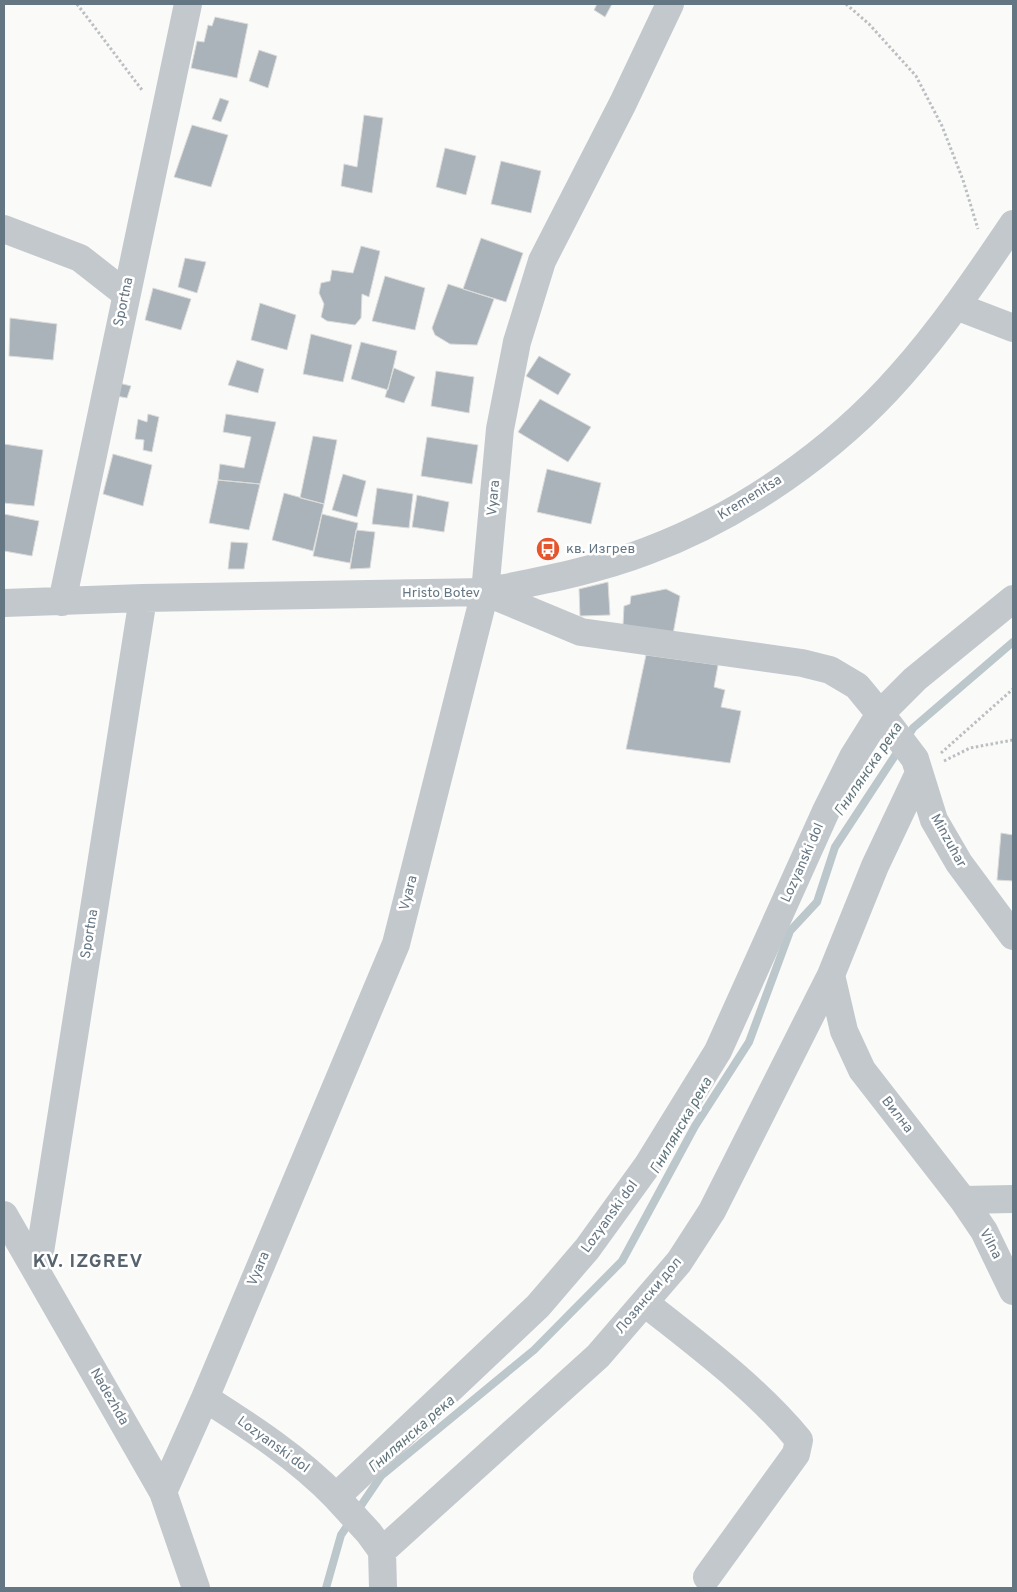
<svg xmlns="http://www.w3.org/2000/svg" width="1017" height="1592" font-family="Overpass,sans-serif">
<rect width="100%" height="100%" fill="#fafaf8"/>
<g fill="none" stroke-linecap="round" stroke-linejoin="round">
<!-- stream -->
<path stroke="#bbc7cb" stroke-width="8" d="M907,738L913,728L1013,642
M326,1588L341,1535L381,1476L534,1350L622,1261L695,1126L749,1042L790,931L817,902L835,847L900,748"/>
</g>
<!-- building -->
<path fill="#aab3b9" stroke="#dcdcda" d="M597,4H612L605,17L594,10Z
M215,17L248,24L237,78L191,68L197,41L204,42L208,25L212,26Z
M259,50L277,56L268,88L249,81Z
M220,98L229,101L221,122L212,119Z
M364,115L383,118L372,193L341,186L344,164L357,167Z
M192,125L228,135L211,187L174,177Z
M445,148L476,156L466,195L436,187Z
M501,161L541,171L531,213L491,204Z
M481,238L523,253L506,302L463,289Z
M361,246L380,251L369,297L362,294L361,318L355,325L327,321L321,317L324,304L319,293L321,283L330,281L332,270L353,273Z
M185,258L206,262L197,293L178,287Z
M385,276L425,288L415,330L372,321Z
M448,284L494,299L477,345L450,344L435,335L432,328Z
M153,288L191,299L181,330L145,320Z
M260,303L296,315L287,350L251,340Z
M10,318L57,324L53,360L9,356Z
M311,334L352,345L343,382L303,374Z
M361,342L397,351L388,390L351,379Z
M539,356L571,374L558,395L526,376Z
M237,360L264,369L258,393L228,385Z
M394,368L415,377L404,403L385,397Z
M436,371L474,377L469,413L431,406Z
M119,383L131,386L127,398L116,396Z
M540,399L591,427L568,462L518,432Z
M148,414L159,417L152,452L143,450L144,440L135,439L138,419L147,422Z
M226,414L276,422L260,484L218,480L220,464L244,468L251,437L223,432Z
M313,436L337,440L324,504L300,498Z
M427,437L478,445L472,484L421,476Z
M4,444L43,450L34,506L4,503Z
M113,454L152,465L143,506L103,494Z
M547,469L601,483L591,524L537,512Z
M343,474L366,481L357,517L332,510Z
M218,480L260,484L249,530L209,523Z
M377,488L413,494L409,528L372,524Z
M284,493L324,504L313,551L272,540Z
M417,495L449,502L444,532L412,527Z
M4,514L39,521L32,556L4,551Z
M322,514L358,523L350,563L313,556Z
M356,530L375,532L370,568L350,569Z
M231,542L248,543L244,569H228Z
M608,582L610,615L580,616L579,589Z
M666,589L680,596L673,634L623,625L624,606L630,604L631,596Z
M646,655L718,665L714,687L725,690L721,707L741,711L730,763L626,749Z
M1001,833L1013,835V881L997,880Z"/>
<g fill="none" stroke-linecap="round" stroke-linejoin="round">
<!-- path -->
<path stroke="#bbbfc2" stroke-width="3" stroke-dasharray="2.5 2.5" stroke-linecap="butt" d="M77,4L142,90
M846,4L869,24L916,76L942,126L963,180L978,229
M941,753L1013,689
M944,761L970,748L1013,740"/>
<!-- minor -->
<path stroke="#c3c8cc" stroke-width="28" d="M4,229L80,258L126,294
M956,306L1013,328
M485,592C539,581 595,571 647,551C741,516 834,451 900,376C942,329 978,276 1013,224
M62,602L188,4
M4,603L143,598L485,592L581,632L802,663L830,670L857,686L890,726L915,759L934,820L959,863L1013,936
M831,975L844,1031L862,1070L963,1200L1013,1199
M963,1200L984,1231L1013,1291
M4,1215L163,1492L196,1588
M37,1271L143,598
M645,1303C699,1346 755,1387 799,1440L796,1454L707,1577
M205,1398C252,1428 297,1457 336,1497
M163,1492L205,1398L396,944L485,592L500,429L517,342L542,261L623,103L670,4
M382,1551L369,1533L336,1497L538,1306L587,1249L647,1166L718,1051L826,811L853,757L880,714L915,679L1013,599
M382,1551L598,1356L679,1262L712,1211L831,975L875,866L919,773
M382,1551L383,1588"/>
</g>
<!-- icons -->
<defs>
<g id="bus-disc" transform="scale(1.25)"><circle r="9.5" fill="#e4572e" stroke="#fff"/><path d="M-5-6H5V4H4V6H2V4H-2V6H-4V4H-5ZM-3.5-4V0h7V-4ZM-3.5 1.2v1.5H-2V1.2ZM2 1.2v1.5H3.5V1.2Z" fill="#fff"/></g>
</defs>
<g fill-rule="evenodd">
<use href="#bus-disc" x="548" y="549"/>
</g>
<g text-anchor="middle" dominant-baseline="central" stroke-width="5" stroke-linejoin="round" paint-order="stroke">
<!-- street labels -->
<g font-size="14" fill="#657683" stroke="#fff">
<text transform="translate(124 302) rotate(-78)">Sportna</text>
<text transform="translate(494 498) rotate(-85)">Vyara</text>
<text transform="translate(750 498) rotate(-32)">Kremenitsa</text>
<text x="441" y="593">Hristo Botev</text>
<text transform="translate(948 841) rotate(61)">Minzuhar</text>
<text transform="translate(803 863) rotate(-66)">Lozyanski dol</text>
<text transform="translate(409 893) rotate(-76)">Vyara</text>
<text transform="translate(90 934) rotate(-81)">Sportna</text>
<text transform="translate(897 1115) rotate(52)">Вилна</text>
<text transform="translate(610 1217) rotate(-54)">Lozyanski dol</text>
<text transform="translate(990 1244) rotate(62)">Vilna</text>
<text transform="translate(259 1269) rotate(-67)">Vyara</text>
<text transform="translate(649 1296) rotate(-50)">Лозянски дол</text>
<text transform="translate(109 1397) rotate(60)">Nadezhda</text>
<text transform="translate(273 1445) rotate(36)">Lozyanski dol</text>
</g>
<!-- poi labels -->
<g font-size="14" fill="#657683" stroke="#fff" text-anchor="start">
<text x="566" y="549">кв. Изгрев</text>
</g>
<!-- water labels -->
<g font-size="15" font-style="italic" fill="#60757c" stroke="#fff">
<text transform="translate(869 770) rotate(-56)">Гнилянска река</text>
<text transform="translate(682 1126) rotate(-60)">Гнилянска река</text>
<text transform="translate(412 1435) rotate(-41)">Гнилянска река</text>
</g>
<!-- district labels -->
<g font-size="19" font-weight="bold" letter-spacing="1" fill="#57646e" stroke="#fff">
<text x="88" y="1262">KV. IZGREV</text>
</g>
</g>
<!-- border -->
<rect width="1017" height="1592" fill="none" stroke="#657683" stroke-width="10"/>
</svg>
